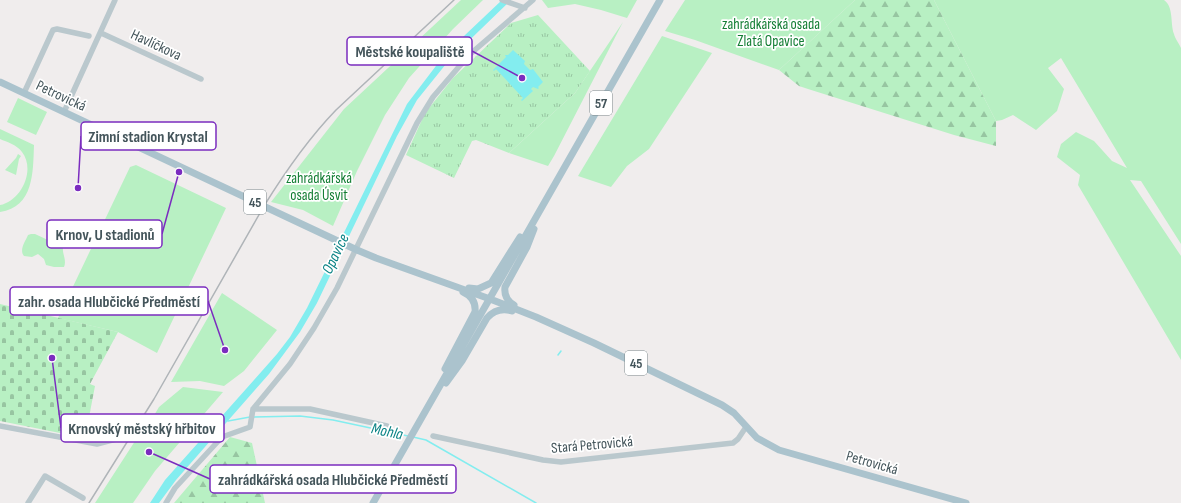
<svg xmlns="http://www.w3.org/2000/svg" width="1181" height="503" font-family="'Sofia Sans Condensed',sans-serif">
<defs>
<pattern id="forest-firs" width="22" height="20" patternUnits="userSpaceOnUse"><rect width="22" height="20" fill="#b8f0c3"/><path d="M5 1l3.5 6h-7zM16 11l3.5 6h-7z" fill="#97c5a1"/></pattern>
<pattern id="cemetery-stones" width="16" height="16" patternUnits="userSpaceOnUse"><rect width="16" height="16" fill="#b8f0c3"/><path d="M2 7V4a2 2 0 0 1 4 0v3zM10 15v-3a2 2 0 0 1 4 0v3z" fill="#97c5a1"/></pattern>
<pattern id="park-tufts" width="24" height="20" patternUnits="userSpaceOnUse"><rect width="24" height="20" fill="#b8f0c3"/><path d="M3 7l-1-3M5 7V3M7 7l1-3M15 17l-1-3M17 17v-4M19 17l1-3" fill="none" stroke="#97c5a1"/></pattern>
</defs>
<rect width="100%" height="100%" fill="#f0eded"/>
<!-- green -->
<path fill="#b8f0c3" d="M461,0H483L453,29L409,78L385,115L357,171L333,226L303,210L271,202L344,109Z
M542,0H637L627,18L601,10L575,4L548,8Z
M685,0H855L779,70L695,40L665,31Z
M934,0H1164C1174,7 1170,23 1174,34C1175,39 1179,43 1181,48V244L1141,181L1130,180L1181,256V360L1078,185L1080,175L1057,157L1061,144L1076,132L1094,141L1112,161L1127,168L1061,58L1048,68L1064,89L1057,111L1036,130L1013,115L1002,120L996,121Z
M623,22L554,156L548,166L509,153L575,93Z
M662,36L712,53L649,149L627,166L611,187L578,176Z
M18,98L47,112L36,135L7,122Z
M0,129L34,145C33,172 34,207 0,212V205C21,201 36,170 22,152C17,145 7,142 0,139Z
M18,154L21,156L19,159L16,175L5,170L16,158Z
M136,165L226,208L157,353L118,332L58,318L130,167Z
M31,234H35L63,247C62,254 67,260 64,267H54L46,265L44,259L38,254L32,257L24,256C19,250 25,242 28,235Z
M222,293L277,330L244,371L224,386L200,381L171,382Z
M183,387L223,392L155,471L133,503H95L137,438L146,429L159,407Z"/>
<!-- forest -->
<path fill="url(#forest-firs)" d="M855,0H934L996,121V146L954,135L808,89L799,86L779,70Z
M230,437L252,443L265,503H174Z"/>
<!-- cemetery -->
<path fill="url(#cemetery-stones)" d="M0,304L118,332L90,384L95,386L85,438L0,421Z"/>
<!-- park -->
<path fill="url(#park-tufts)" d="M538,15L590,71L575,93L509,153L476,140L472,141L454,178L406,155L425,113L453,78L511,23Z"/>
<!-- water -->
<path fill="#83edef" d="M502,0H511L450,59L417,100L397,136L317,303L300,332L269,374L176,480L159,503H150L165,480L277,354L290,337L307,308L407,104L445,54Z
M513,50L525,61L524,64L530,70L533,69L543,82L538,87L539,88L538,89L533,87L531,89L533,91L522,101L521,100L523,98L496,69L494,71L493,70L506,57L505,55H508Z"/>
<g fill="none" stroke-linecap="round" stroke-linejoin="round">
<!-- stream -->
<path stroke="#83edef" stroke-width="1.5" d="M558,355L561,351
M253,417L300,416L333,420L408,436
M228,421L250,417
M413,437L426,440L536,503"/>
<!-- minor -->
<path stroke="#bac8cd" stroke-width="5.5" d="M502,0L525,8
M101,33L201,79
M24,93L53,30L57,29L89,36
M64,112L115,0
M253,409H310L387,426
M0,426L97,444L120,438
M433,436L543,460L561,462L733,443L738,439L746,427
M28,503L45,476L83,498
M166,503L175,488L222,437L250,427L253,409L290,364L314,328L337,288L417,123L433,97L469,55L533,0"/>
<!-- major -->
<path stroke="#abc3cd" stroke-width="7" d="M0,82L357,250L376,258L490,299L536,317L594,343L722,405L734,413L757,438L779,450L966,503
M469,288L478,289L491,283L520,237
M514,305C507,301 504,295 505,287L527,247L534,229
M445,369L475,312C476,302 472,296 463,292
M446,383L462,361L487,318C494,310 502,308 512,311
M373,503L660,0"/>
<!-- rail -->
<path stroke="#afb4b8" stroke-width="1.5" d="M89,503L154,399L264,206C285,172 307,140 336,110L454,0"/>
</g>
<g text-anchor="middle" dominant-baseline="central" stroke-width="3.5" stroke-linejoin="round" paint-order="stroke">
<!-- shield labels -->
<g fill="#fff" stroke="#7c888c" stroke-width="1">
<rect x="590" y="91" width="22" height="24" rx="3"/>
<rect x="244" y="190" width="22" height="24" rx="3"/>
<rect x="625" y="351" width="22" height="24" rx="3"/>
</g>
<g font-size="14" font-weight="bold" fill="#44555b">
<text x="601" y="103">57</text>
<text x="255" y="202">45</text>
<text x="636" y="363">45</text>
</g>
<!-- park labels -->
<g font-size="15" fill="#137e34" stroke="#fff">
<text x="771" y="24">zahrádkářská osada<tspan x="771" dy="17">Zlatá Opavice</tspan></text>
<text x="319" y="178">zahrádkářská<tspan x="319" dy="17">osada Úsvit</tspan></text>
</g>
<!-- street labels -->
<g font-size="15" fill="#44555b" stroke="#fff">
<text transform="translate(156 45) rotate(25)">Havlíčkova</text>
<text transform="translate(61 96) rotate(25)">Petrovická</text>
<text transform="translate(592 445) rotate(-5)">Stará Petrovická</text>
<text transform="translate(872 463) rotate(16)">Petrovická</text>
</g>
<!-- water labels -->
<g font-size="16" font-style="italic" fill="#0a8385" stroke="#fff">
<text transform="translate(336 254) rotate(-64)">Opavice</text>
<text transform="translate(387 432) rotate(12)">Mohla</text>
</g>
</g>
<!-- callouts -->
<path fill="none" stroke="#7b2cbf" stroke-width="1.5" d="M522 78L472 51M78 188L81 136M179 172L162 234M225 350L208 301M52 358L61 428M149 452L210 479"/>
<g fill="#7b2cbf" stroke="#fff" stroke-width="1.5">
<circle cx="522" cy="78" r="4"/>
<circle cx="78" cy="188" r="4"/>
<circle cx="179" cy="172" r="4"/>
<circle cx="225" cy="350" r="4"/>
<circle cx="52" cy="358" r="4"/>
<circle cx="149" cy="452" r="4"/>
</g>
<g fill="#fff" stroke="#7b2cbf" stroke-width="1.5">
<rect x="347" y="37" width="125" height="28" rx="4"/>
<rect x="81" y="122" width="135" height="28" rx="4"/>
<rect x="47" y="220" width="115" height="28" rx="4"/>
<rect x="10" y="287" width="198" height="28" rx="4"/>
<rect x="61" y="414" width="163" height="28" rx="4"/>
<rect x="210" y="465" width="246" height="28" rx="4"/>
</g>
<g font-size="16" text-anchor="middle" font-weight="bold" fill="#44555b">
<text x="410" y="57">Městské koupaliště</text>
<text x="148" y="142">Zimní stadion Krystal</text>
<text x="105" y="240">Krnov, U stadionů</text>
<text x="109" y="307">zahr. osada Hlubčické Předměstí</text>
<text x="142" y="434">Krnovský městský hřbitov</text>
<text x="333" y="485">zahrádkářská osada Hlubčické Předměstí</text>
</g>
</svg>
